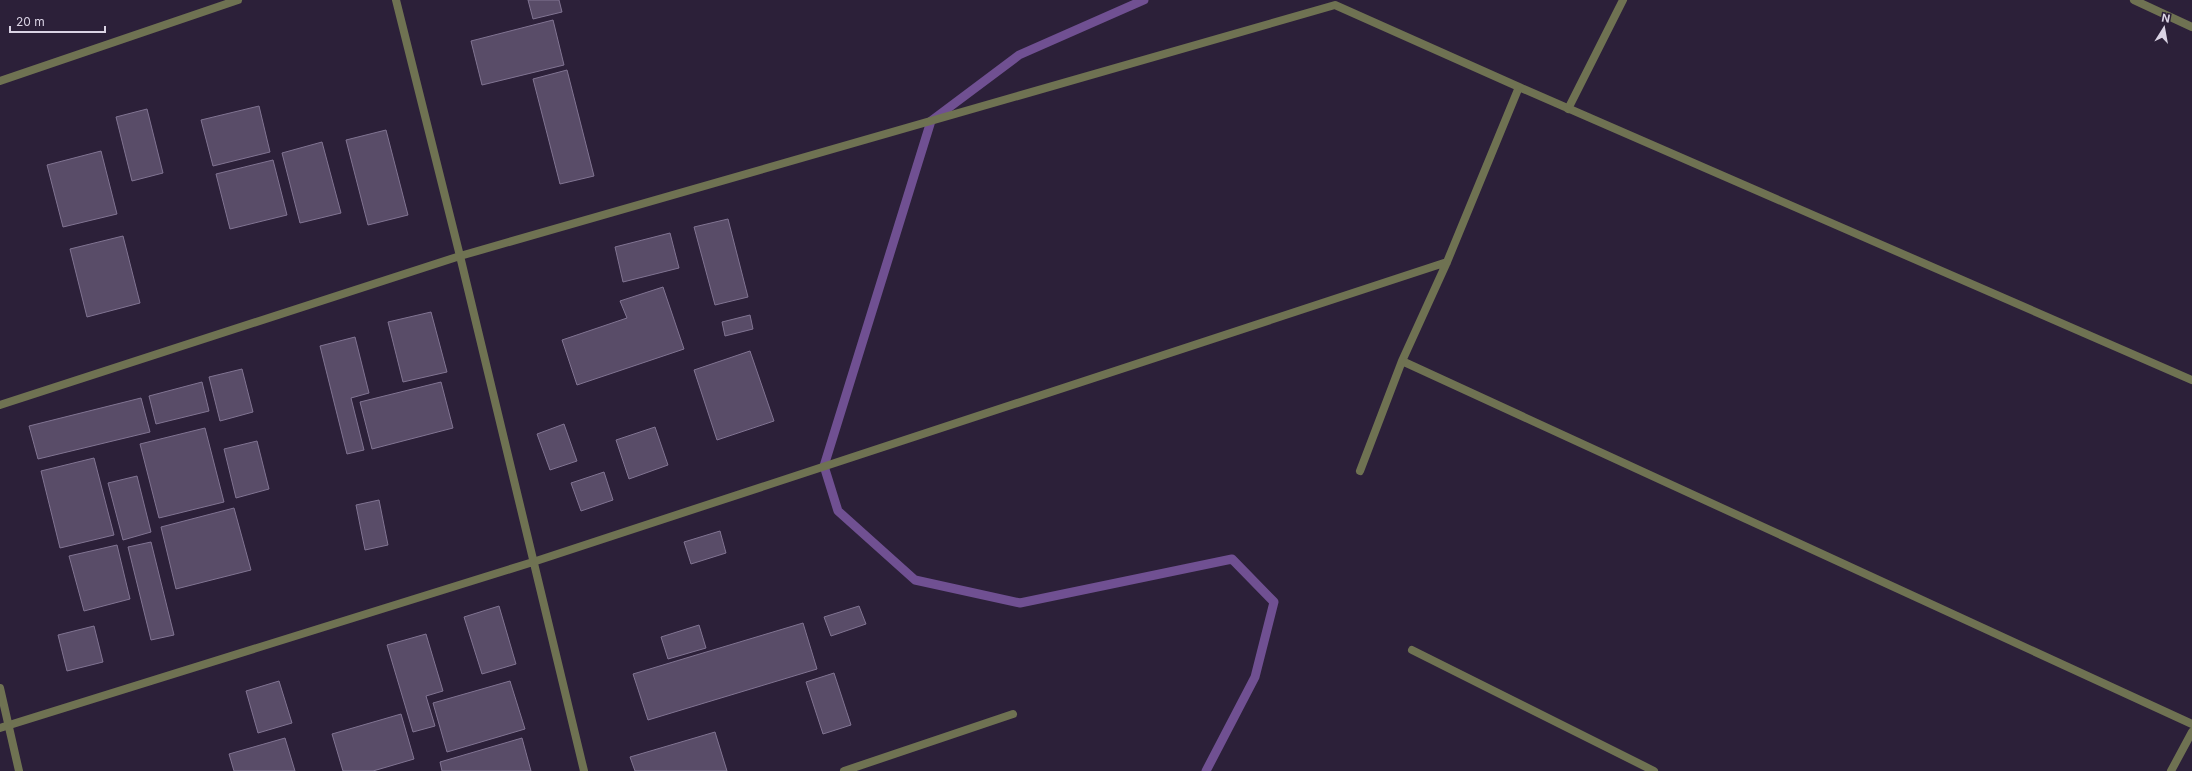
<svg xmlns="http://www.w3.org/2000/svg" width="2192" height="771" font-family="Inter,sans-serif">
<rect width="100%" height="100%" fill="#2c2039"/>
<g fill="none" stroke-linecap="round" stroke-linejoin="round">
<!-- stream -->
<path stroke="#705092" stroke-width="9" d="M1144,0L1019,55L931,121L824,466L838,511L915,580L1020,603L1232,559L1274,602L1255,677L1206,771"/>
</g>
<!-- building -->
<path fill="#594c68" stroke="#817492" d="M528,0H559L562,12L533,19Z
M553,20L564,65L482,85L471,41Z
M567,70L594,176L560,184L533,79Z
M259,106L270,152L213,166L201,120Z
M147,109L163,173L132,181L116,117Z
M386,130L408,215L368,225L346,140Z
M322,142L341,213L300,223L282,153Z
M101,151L117,214L63,227L47,165Z
M273,160L287,215L230,229L216,174Z
M728,219L748,297L715,305L694,227Z
M670,233L679,268L623,282L615,247Z
M123,236L140,303L87,317L70,249Z
M663,287L684,349L577,385L562,340L627,318L620,301Z
M431,312L447,372L403,382L388,322Z
M750,315L753,329L725,336L722,322Z
M355,337L369,393L351,398L364,450L347,454L320,346Z
M750,351L774,421L717,440L694,370Z
M242,369L253,412L220,421L209,377Z
M202,382L209,411L156,424L149,396Z
M441,382L453,428L372,449L360,402Z
M141,398L150,432L38,459L29,426Z
M564,424L577,461L550,470L537,434Z
M655,427L668,465L629,479L616,440Z
M205,428L224,502L159,518L140,444Z
M257,441L269,489L236,498L224,449Z
M94,458L114,535L60,548L41,471Z
M604,472L613,500L581,511L571,483Z
M137,476L151,532L123,540L108,483Z
M379,500L388,545L365,550L356,505Z
M234,508L251,570L176,589L161,527Z
M720,531L726,553L691,564L684,542Z
M151,542L174,635L151,640L128,547Z
M117,545L130,599L84,611L69,556Z
M499,606L516,664L482,674L464,617Z
M859,606L866,624L831,636L824,617Z
M803,623L817,669L648,720L633,674Z
M699,625L706,648L668,659L661,637Z
M94,626L103,662L67,671L58,635Z
M426,634L443,691L426,696L435,726L413,732L387,645Z
M834,673L851,725L823,734L806,682Z
M279,681L292,723L258,733L246,691Z
M510,681L525,729L447,752L433,703Z
M401,714L414,759L373,771H343L332,734Z
M715,732L727,771H635L630,757Z
M285,738L295,771H234L229,754Z
M522,738L531,771H442L440,762Z"/>
<g fill="none" stroke-linecap="round" stroke-linejoin="round">
<!-- street -->
<path stroke="#6f7252" stroke-width="8" d="M396,0L460,256L584,771
M2134,0L2192,27
M0,81L238,0
M1568,109L1623,0
M1402,361L2192,724
M0,405L460,256L1335,5L1519,87L2192,380
M1360,471L1402,361L1447,262L1519,87
M1412,650L1654,771
M0,688L19,771
M0,728L533,562L1447,262
M844,771L1013,714
M2171,771L2192,732"/>
</g>
<!-- north arrow -->
<g transform="translate(2164 28) rotate(11)" stroke="#2c2039" stroke-width="3" paint-order="stroke">
<path d="M0-3L7 15L0 10L-7 15Z" fill="#dad3e4"/>
<text y="-6" font-size="11" font-weight="bold" text-anchor="middle" fill="#dad3e4">N</text>
</g>
<!-- scale -->
<path d="M10 26v6h95v-6" fill="none" stroke="#dad3e4" stroke-width="2"/>
<text x="16" y="26" font-size="12" fill="#dad3e4" stroke="#2c2039" stroke-width="3" paint-order="stroke">20 m</text>
</svg>
